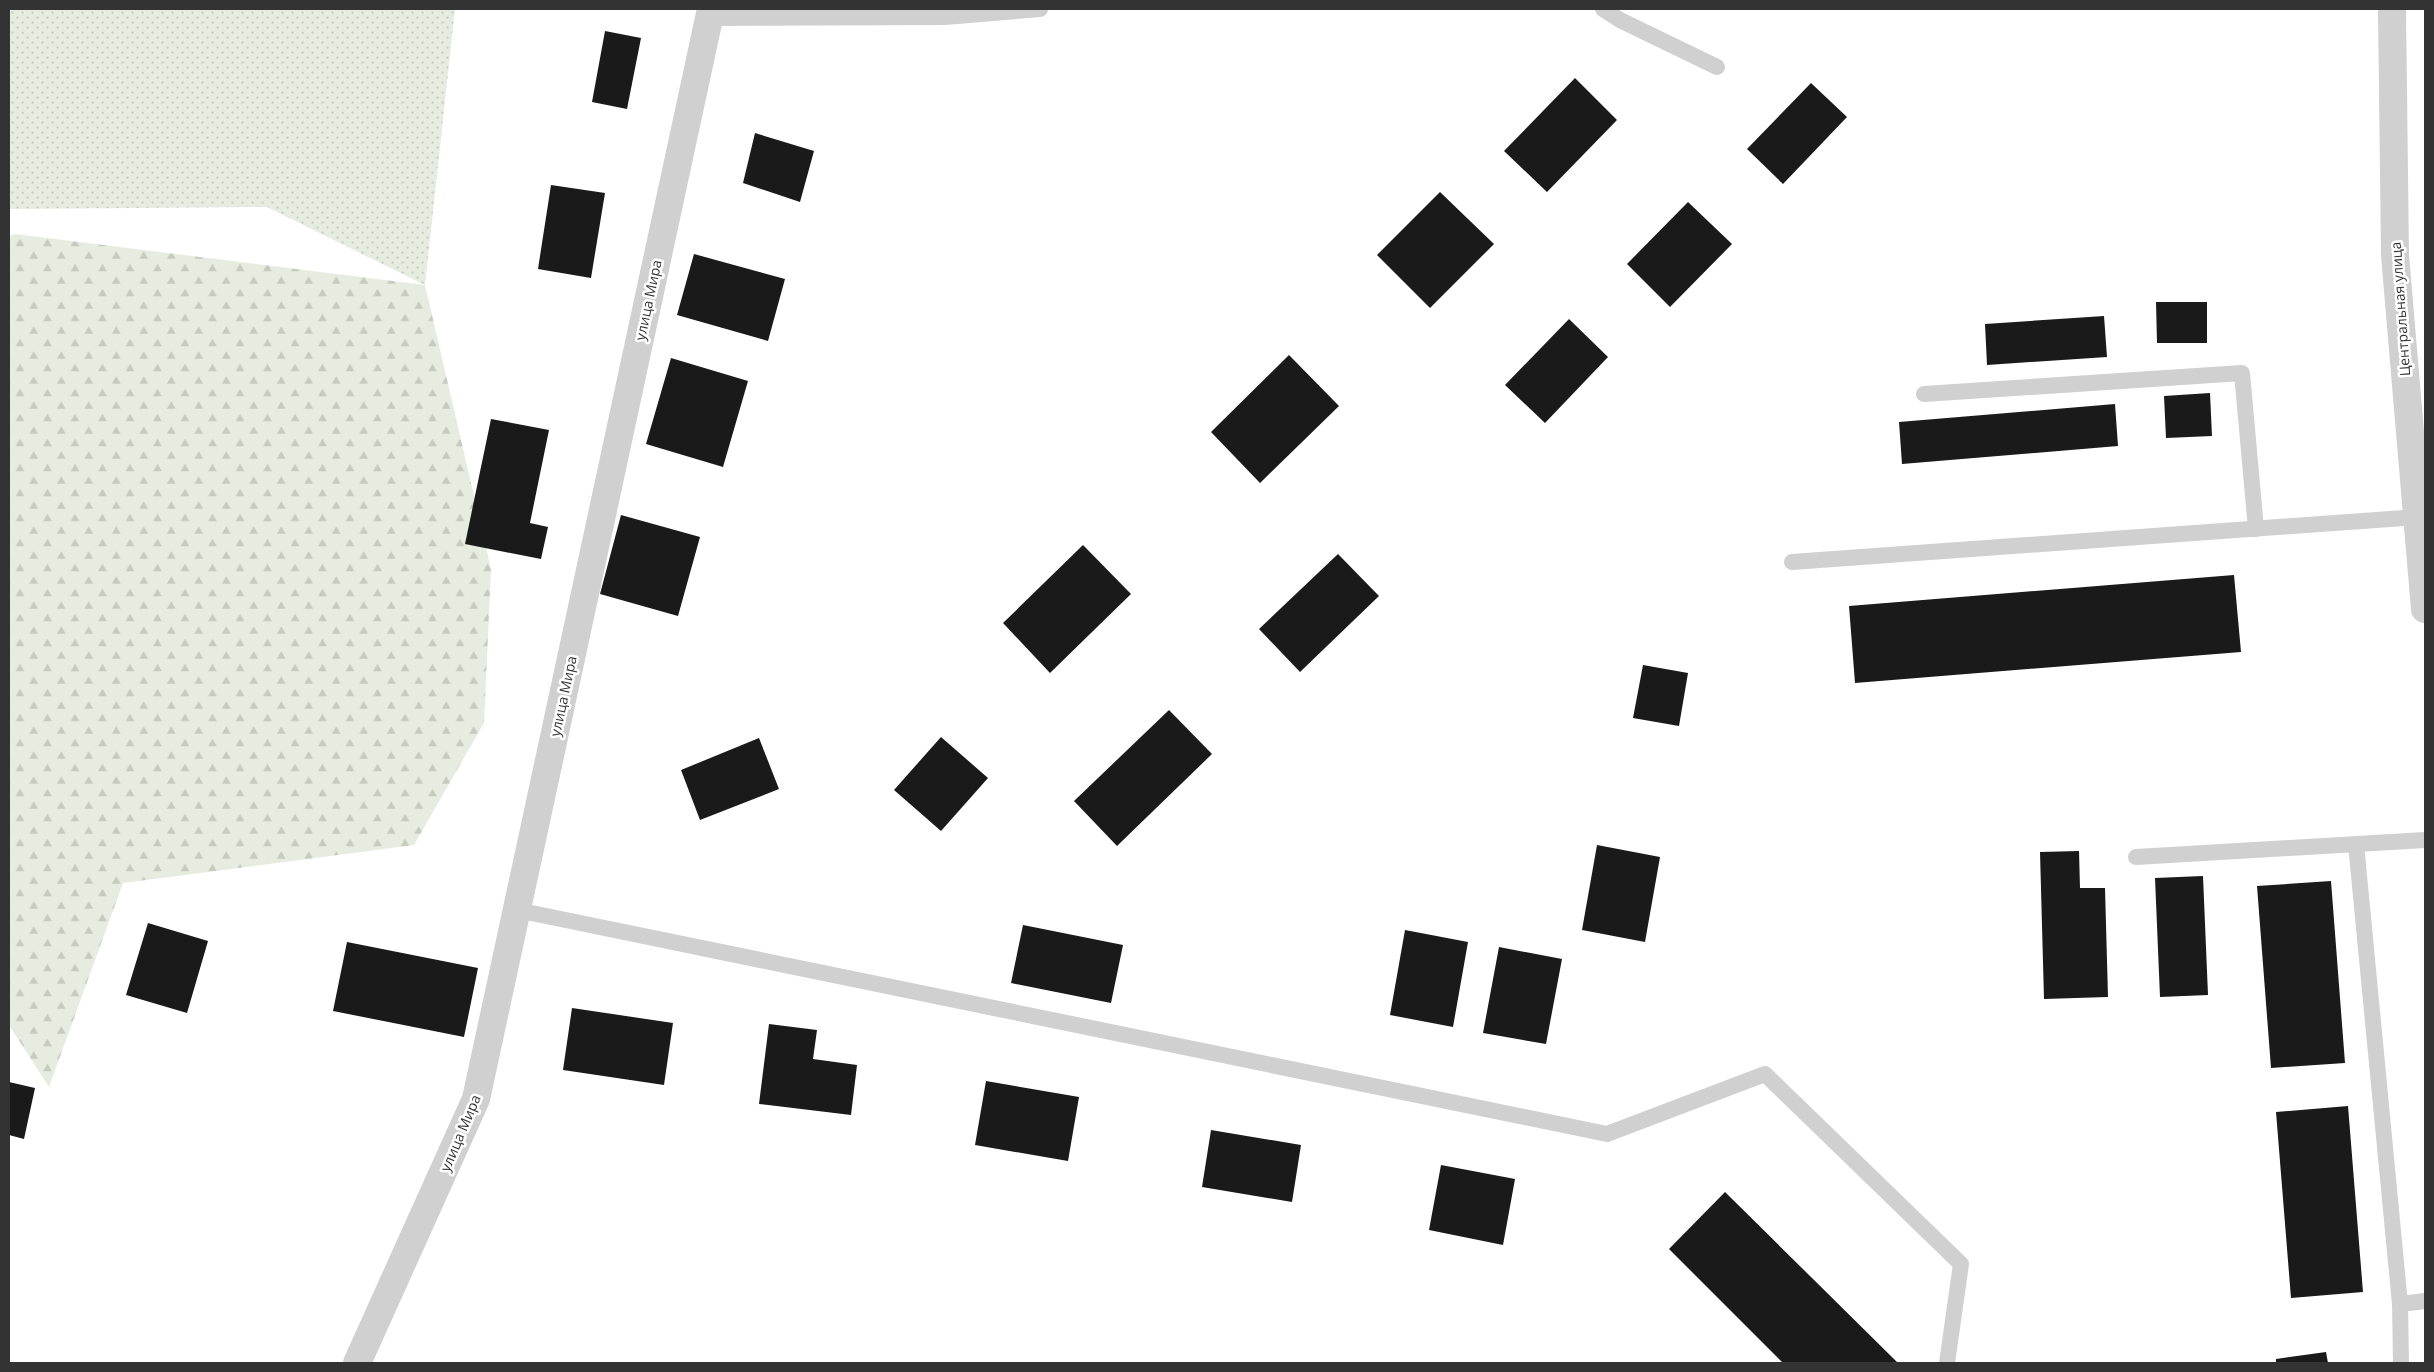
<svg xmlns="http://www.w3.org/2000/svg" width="2434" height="1372" font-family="'Open Sans',sans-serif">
<defs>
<pattern id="forest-firs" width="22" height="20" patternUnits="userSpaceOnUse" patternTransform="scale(1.25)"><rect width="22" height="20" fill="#e6ecdf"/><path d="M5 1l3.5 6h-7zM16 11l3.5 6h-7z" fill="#c6cbc0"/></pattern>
<pattern id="garden-dots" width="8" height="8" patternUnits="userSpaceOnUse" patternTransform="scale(1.25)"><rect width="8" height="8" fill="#e6ecdf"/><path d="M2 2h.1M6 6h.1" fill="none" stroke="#c6cbc0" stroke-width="1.8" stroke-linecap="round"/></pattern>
</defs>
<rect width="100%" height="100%" fill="#fff"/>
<!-- forest -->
<path fill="url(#forest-firs)" d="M15,234L425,285L491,569L484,723L414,845L123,883L49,1087L9,1025V236Z"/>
<!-- garden -->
<path fill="url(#garden-dots)" d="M9,9H455L425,285L267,207L9,209Z"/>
<!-- building -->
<path fill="#1a1a1a" d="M605,31L641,38L627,109L592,102Z
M1575,78L1617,120L1547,192L1504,151Z
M1811,83L1847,117L1783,184L1747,149Z
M755,133L814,151L800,202L743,183Z
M551,185L605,193L591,278L538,269Z
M1440,192L1494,244L1430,308L1377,255Z
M1688,202L1732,244L1670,307L1627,264Z
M694,254L785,279L768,341L677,315Z
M2156,302H2207V343H2157Z
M2104,316L2107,357L1987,365L1985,324Z
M1569,319L1608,357L1545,423L1505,385Z
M1289,355L1339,406L1260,483L1211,432Z
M671,358L748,381L723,467L646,444Z
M2210,393L2212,436L2166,438L2164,396Z
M2115,404L2118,446L1902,464L1899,422Z
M491,419L549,430L530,523L548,527L541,559L465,544Z
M621,515L700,537L678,616L600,594Z
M1083,545L1131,594L1050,673L1003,623Z
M1338,554L1379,596L1300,672L1259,629Z
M2234,575L2241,652L1855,683L1849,606Z
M1643,665L1688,673L1679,726L1633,718Z
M1169,710L1212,754L1117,846L1074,801Z
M941,737L988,778L941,831L894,790Z
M759,738L779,789L700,820L681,770Z
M1597,845L1660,857L1645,942L1582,930Z
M2079,851L2080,888H2105L2108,997L2044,999L2040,852Z
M2203,876L2208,995L2160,997L2155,878Z
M2331,881L2345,1063L2271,1068L2257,886Z
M148,923L208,941L187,1013L126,995Z
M1023,925L1123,945L1111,1003L1011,983Z
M1405,930L1468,942L1453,1027L1390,1015Z
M347,942L478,968L464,1037L333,1011Z
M1499,947L1562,959L1546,1044L1483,1033Z
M572,1008L673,1023L664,1085L563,1070Z
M769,1024L817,1030L813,1059L857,1065L851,1115L759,1104Z
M986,1081L1079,1097L1068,1161L975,1145Z
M9,1082L35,1088L24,1139L9,1135Z
M2348,1106L2363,1292L2291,1298L2276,1112Z
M1211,1130L1301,1145L1292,1202L1202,1187Z
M1441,1165L1515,1179L1503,1245L1429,1230Z
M1725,1192L1898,1363H1783L1669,1249Z
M2326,1352L2328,1363H2276V1359Z"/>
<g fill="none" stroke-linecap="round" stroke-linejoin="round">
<!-- service -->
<path stroke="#d0d0d0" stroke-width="16" d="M1603,9L1620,20L1717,67
M709,18L945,17L1040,9
M1924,394L2242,373L2256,529
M1792,562L2418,517
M2356,844L2400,1304L2425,1301
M2136,857L2425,840
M517,910L1607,1134L1765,1074L1961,1264L1947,1363
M2400,1304L2401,1363"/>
<!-- minor -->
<path stroke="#d0d0d0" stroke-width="28" d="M357,1363L476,1099L711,9"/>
<!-- tertiary -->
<path stroke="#d0d0d0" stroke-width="28" d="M2392,9L2395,255L2425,609"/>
</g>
<g text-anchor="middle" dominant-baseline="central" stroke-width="5" stroke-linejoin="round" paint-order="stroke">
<!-- street labels -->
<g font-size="14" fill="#333" stroke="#fff">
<text transform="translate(648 300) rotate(-78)">улица Мира</text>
<text transform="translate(2400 309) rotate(-94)">Центральная улица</text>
<text transform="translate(563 696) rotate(-78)">улица Мира</text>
<text transform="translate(460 1133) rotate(-67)">улица Мира</text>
</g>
</g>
<!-- border -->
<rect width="2434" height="1372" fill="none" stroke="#333333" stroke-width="20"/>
</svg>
